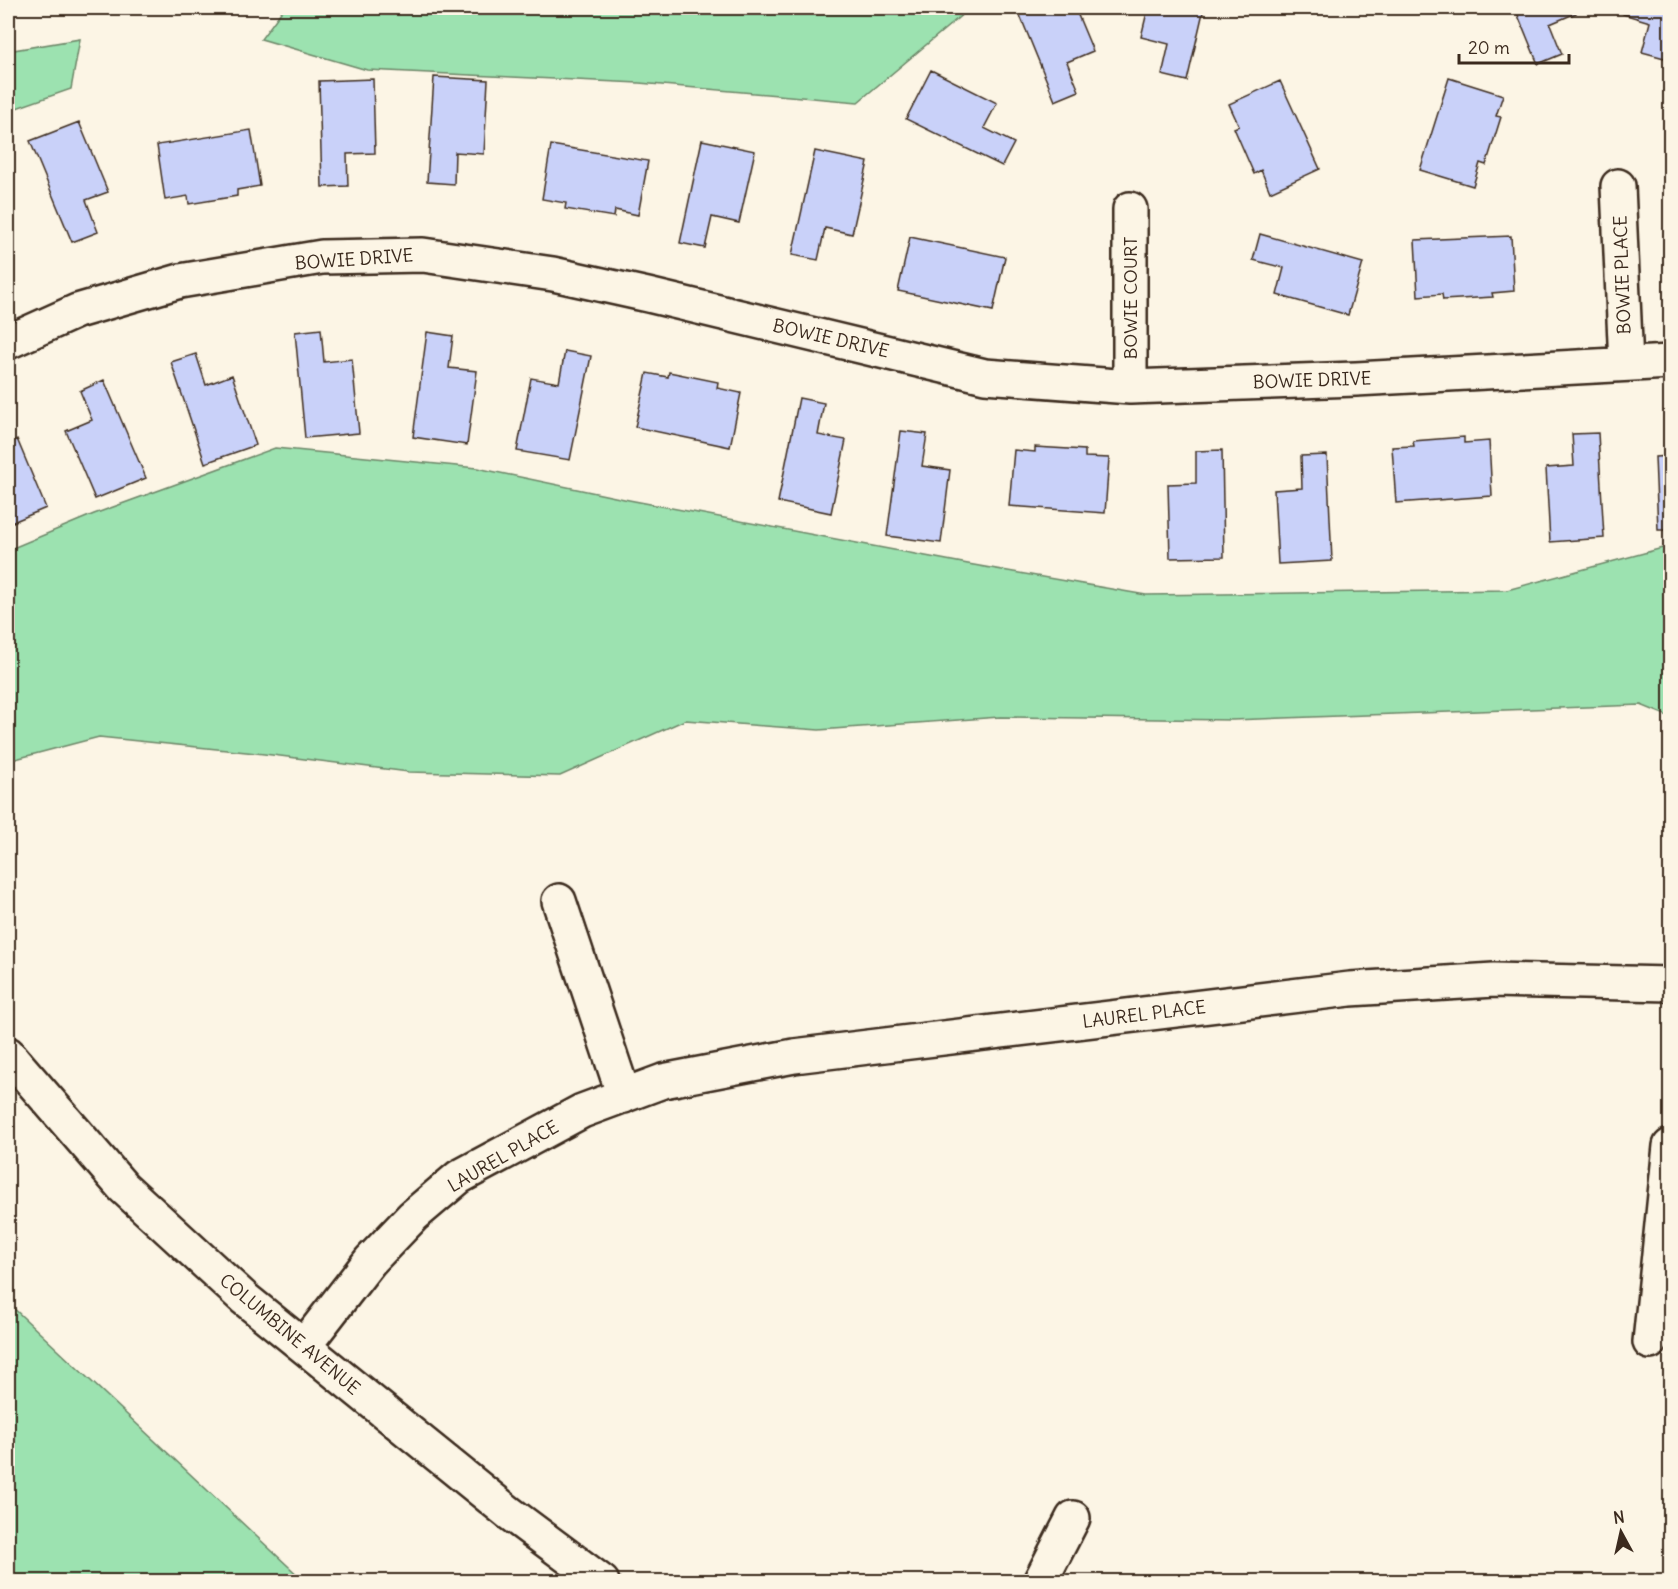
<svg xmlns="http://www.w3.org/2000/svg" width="1678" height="1589" font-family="Delius,sans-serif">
<rect width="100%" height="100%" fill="#fcf5e5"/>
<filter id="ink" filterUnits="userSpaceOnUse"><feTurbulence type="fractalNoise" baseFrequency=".0167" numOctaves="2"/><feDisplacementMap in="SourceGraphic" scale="12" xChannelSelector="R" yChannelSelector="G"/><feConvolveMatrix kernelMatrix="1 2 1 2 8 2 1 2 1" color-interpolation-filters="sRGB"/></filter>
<g filter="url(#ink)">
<!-- green -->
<path fill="#9ce2b0" stroke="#6c8667" stroke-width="1.5" d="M284,8H970L858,102L639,83L367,70L261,39Z
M80,39L71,89L8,111V51Z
M275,448L477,468L629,500L968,564L1146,595L1507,590L1670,546V717L1641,705L1232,720L1000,717L819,730L685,720L560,776L409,772L256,753L99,737L8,761V550L94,514Z
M8,1303L304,1581L20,1582L8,1573Z"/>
<!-- building -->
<path fill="#c9d1f9" stroke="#3b2a1e" stroke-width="1.5" d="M1017,8H1075L1093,51L1067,62L1079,91L1055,101Z
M1148,8H1204L1187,81L1162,75L1169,44L1141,37Z
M1515,8H1574L1576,13L1550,24L1562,54L1538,64Z
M1625,8H1670V49L1668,59L1642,52L1650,22L1623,14Z
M931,70L997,103L984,128L1014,143L1002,166L906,119Z
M434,77L488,80L484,154L455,152L454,184L427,182Z
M1449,78L1503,95L1496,116L1501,117L1486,165L1480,163L1473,186L1420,170Z
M373,79L375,153L347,154L348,186L322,187L319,81Z
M1280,81L1320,169L1270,192L1261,170L1254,174L1234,128L1239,126L1229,104Z
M79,122L108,192L86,200L98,232L72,242L30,141Z
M251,130L260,186L237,190V196L189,204L188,196L165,200L157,145Z
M702,140L755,151L739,223L712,217L705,248L680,243Z
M551,145L648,161L638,215L615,210L614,217L565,209L566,203L542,199Z
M815,151L868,162L852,234L825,228L818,260L792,255Z
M1260,234L1363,263L1348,315L1277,295L1284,268L1253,260Z
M1511,236L1514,291L1492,293L1493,297L1443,300L1442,294L1418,296L1415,240Z
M910,237L1005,257L993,311L898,291Z
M321,329L324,362L352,359L359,433L305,438L295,332Z
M427,332L453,336L449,368L477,371L467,445L413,437Z
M565,351L591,356L570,460L517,451L531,378L559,383Z
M196,354L206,385L232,375L256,445L205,463L171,362Z
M669,372L718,382L717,388L741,393L730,447L635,427L647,373L668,377Z
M104,380L146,478L95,499L66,431L92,420L80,391Z
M799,398L824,403L818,435L846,440L831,513L778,502Z
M901,431L927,434L922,466L950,470L941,543L887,536Z
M1598,433L1604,538L1550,542L1546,468L1574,466L1572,434Z
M1464,437V443L1489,441L1492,496L1396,503L1392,447L1414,446L1413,441Z
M17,439L46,508L8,524V444Z
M1035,447L1085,450V457L1109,458L1105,513L1009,506L1014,450L1035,452Z
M1222,450L1224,557L1170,558L1168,484L1196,483V451Z
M1327,455L1332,561L1278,564L1274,490L1302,488L1301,456Z
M1670,456V530H1658L1655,457Z"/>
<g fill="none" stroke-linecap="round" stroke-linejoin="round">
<!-- minor casing -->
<g stroke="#3b2a1e" stroke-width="38">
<path id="minor" d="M1618,186L1626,364
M1130,209V387
M8,342L77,311L180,281L322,257L423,255L553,274L648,295L985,376L1130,387L1356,379L1670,362
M559,901L624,1096
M8,1054L123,1187L245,1299L508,1512L602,1582
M1650,1342L1670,1146
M304,1346L370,1261L413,1216L459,1177L582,1111L663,1081L794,1056L1350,989L1494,980L1670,984
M1040,1582L1073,1518"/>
</g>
<!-- minor -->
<use href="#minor" stroke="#fcf5e5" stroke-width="33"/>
</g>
</g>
<g text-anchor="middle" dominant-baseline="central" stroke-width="4.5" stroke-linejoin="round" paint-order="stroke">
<!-- street labels -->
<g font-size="18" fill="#3b2a1e" stroke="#fcf5e5">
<text transform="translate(354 259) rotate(-4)">BOWIE DRIVE</text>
<text transform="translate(1622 275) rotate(-92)">BOWIE PLACE</text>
<text transform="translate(1130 298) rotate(-90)">BOWIE COURT</text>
<text transform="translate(831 338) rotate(13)">BOWIE DRIVE</text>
<text transform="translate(1312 380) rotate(-2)">BOWIE DRIVE</text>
<text transform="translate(1144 1014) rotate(-7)">LAUREL PLACE</text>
<text transform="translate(503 1156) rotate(-30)">LAUREL PLACE</text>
<text transform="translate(290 1334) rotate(40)">COLUMBINE AVENUE</text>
</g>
</g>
<!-- margin -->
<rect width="1678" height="1589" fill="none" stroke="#fcf5e5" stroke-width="30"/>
<rect x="15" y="15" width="1648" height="1559" fill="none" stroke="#3b2a1e" stroke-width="2" filter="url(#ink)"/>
<!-- north arrow -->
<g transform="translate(1621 1532) rotate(352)" stroke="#fcf5e5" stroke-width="4.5" paint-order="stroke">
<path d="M0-4.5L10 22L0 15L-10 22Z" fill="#3b2a1e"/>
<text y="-9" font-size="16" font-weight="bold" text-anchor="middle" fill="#3b2a1e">N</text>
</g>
<!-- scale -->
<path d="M1459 54v9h110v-9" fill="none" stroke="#3b2a1e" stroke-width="3"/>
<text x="1468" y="54" font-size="18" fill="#3b2a1e" stroke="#fcf5e5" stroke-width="4.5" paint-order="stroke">20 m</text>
</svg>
